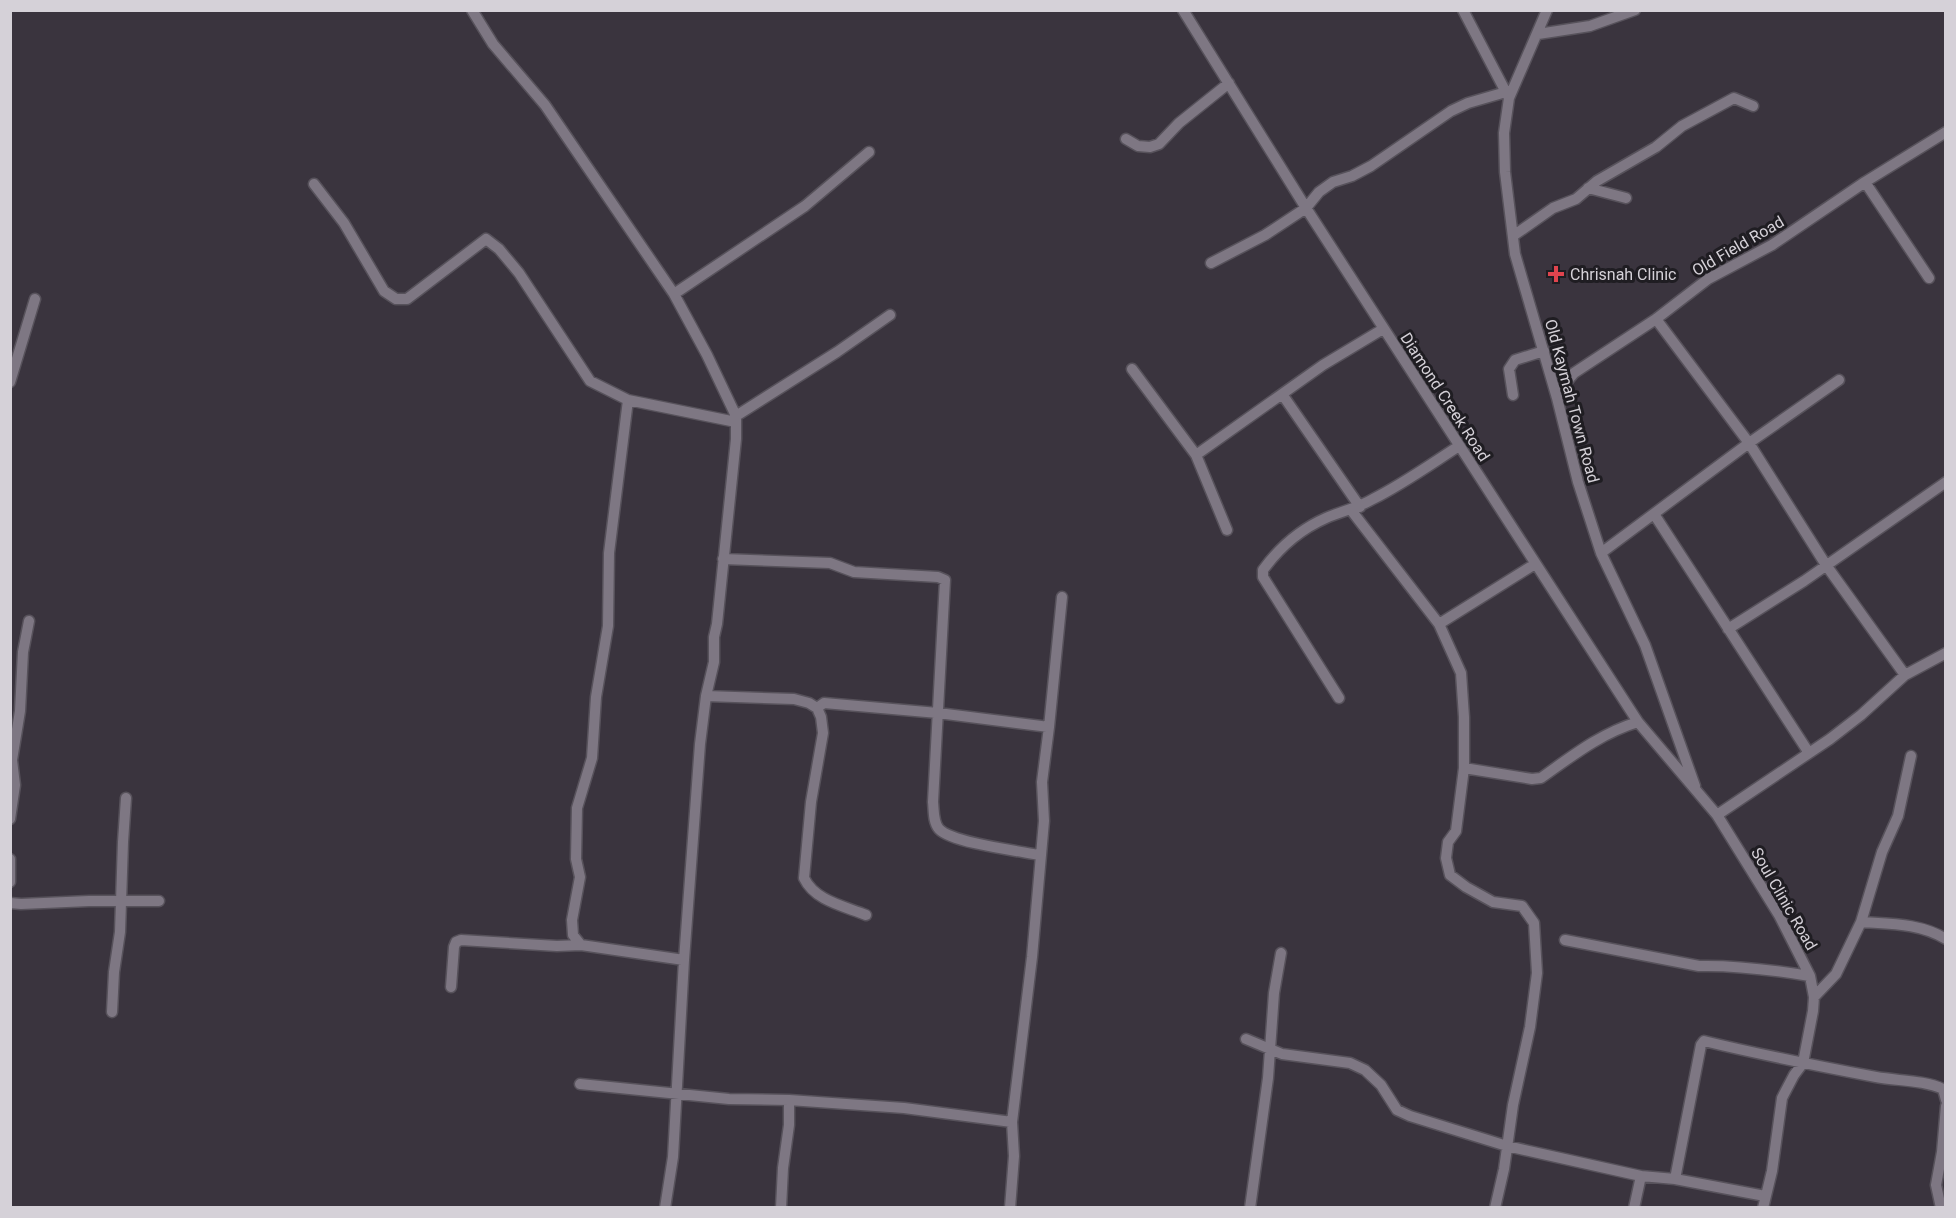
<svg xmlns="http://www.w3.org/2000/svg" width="1956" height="1218" font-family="Roboto,sans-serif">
<rect width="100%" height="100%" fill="#3a343e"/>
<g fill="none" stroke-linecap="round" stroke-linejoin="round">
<!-- minor casing -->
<g stroke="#57525b" stroke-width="13">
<path id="minor" d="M472,10L493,44L545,105L674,294L707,355L736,416V439L717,624L714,637V662L706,696L700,744L684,960L673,1157L665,1208
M1183,10L1306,208L1638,722L1717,815L1779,915L1810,976L1814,997L1813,1011L1803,1063L1794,1075L1782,1098L1772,1171L1763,1208
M1463,10L1509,98
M1547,10L1509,98L1504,133L1505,172L1515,254L1557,398L1578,482L1601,553L1645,645L1695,786
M1538,34L1590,26L1635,10
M1126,139L1138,146L1150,147L1159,144L1179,123L1229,83
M1865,182L1929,278
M314,184L344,223L384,291L396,299H407L486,239L499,249L519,273L590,381L628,400L736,422
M1588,188L1626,198
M1513,236L1553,208L1576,199L1597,181L1656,147L1682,126L1734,98L1753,106
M1211,263L1265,235L1306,208L1319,192L1333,182L1352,176L1371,166L1451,111L1468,103L1506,92
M674,294L805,206L869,152
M1656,319L1749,443L1826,565L1905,675
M1132,369L1196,455
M10,382L35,299
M1282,394L1360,507
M1513,395L1509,369L1515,360L1544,351
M1557,398L1564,385L1574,373L1656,319L1708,279L1772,245L1865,182L1946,132
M628,400L609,553L608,626L596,697L592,758L577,808L576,859L580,877L572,920L573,935L581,945L684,960
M736,416L837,352L890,315
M1351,510L1439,624L1461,673L1464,717V768L1456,831L1448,842L1446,858L1450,875L1466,887L1493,902L1522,906L1534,923L1537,973L1530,1027L1513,1105L1504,1169L1495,1208
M1654,514L1809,753
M1227,530L1196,455L1323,365L1383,329
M1601,553L1749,443L1839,380
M723,559L830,563L854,572L938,577L945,580L933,802C934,811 933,822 939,829C952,843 1019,851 1040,855
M1439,624L1535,564
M1728,629L1804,581L1946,482
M706,696L794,699L809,703L817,708L821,717L823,733L811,802L804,878C815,901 844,906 866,915
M1339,698L1263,577V570C1279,548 1301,529 1326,518C1342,511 1358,508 1373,499C1403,484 1431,464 1459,446
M817,708L824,703L938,713L1049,727
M1464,768L1532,779L1541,778C1572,756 1601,733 1638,722
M1717,815L1830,739L1861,715L1905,675L1946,653
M10,819L15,785L12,760L20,711L23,652L29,621
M10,859V882
M10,903L21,904L89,901H159
M1861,922L1882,852L1898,816L1911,756
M1565,940L1699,966C1736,965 1773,970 1810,976
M451,987L454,947L456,942L461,940L557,946L581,945
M1814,997L1836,974L1861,922C1890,924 1920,923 1946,939
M112,1012L114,972L120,932L123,842L126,798
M1246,1039L1282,1054L1350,1063L1365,1070L1381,1085L1397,1110L1410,1116L1507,1146L1641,1176
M580,1084L729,1099L789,1100L904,1108L1012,1122
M1675,1179L1701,1045L1704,1041C1761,1055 1818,1066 1876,1077C1898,1081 1924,1080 1943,1089L1946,1100
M781,1208L783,1168L789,1125V1100
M1010,1208L1014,1156L1012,1122L1032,957L1044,821L1042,782L1049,727L1062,597
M1250,1208L1268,1078L1274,993L1281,953
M1634,1208L1641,1176L1675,1179L1765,1196
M1941,1208L1936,1185L1942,1152L1946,1106"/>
</g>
<!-- minor -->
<use href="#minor" stroke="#7e7783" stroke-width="10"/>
</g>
<!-- markers -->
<path fill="#e0444e" stroke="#1f1d22" stroke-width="2" d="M1553 265h6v6h6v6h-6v6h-6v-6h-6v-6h6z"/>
<g text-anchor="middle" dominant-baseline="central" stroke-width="6" stroke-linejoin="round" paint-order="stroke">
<!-- street labels -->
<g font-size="16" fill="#d5d1d8" stroke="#1f1d22">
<text transform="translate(1738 246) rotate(-30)">Old Field Road</text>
<text transform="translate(1445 397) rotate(57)">Diamond Creek Road</text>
<text transform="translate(1572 401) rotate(75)">Old Kaymah Town Road</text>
<text transform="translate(1784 899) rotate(60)">Soul Clinic Road</text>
</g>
<!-- poi labels -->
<g font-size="16" fill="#d5d1d8" stroke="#1f1d22" text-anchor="start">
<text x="1570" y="274">Chrisnah Clinic</text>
</g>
</g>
<!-- border -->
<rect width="1956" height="1218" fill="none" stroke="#d5d1d8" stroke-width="24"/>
</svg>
